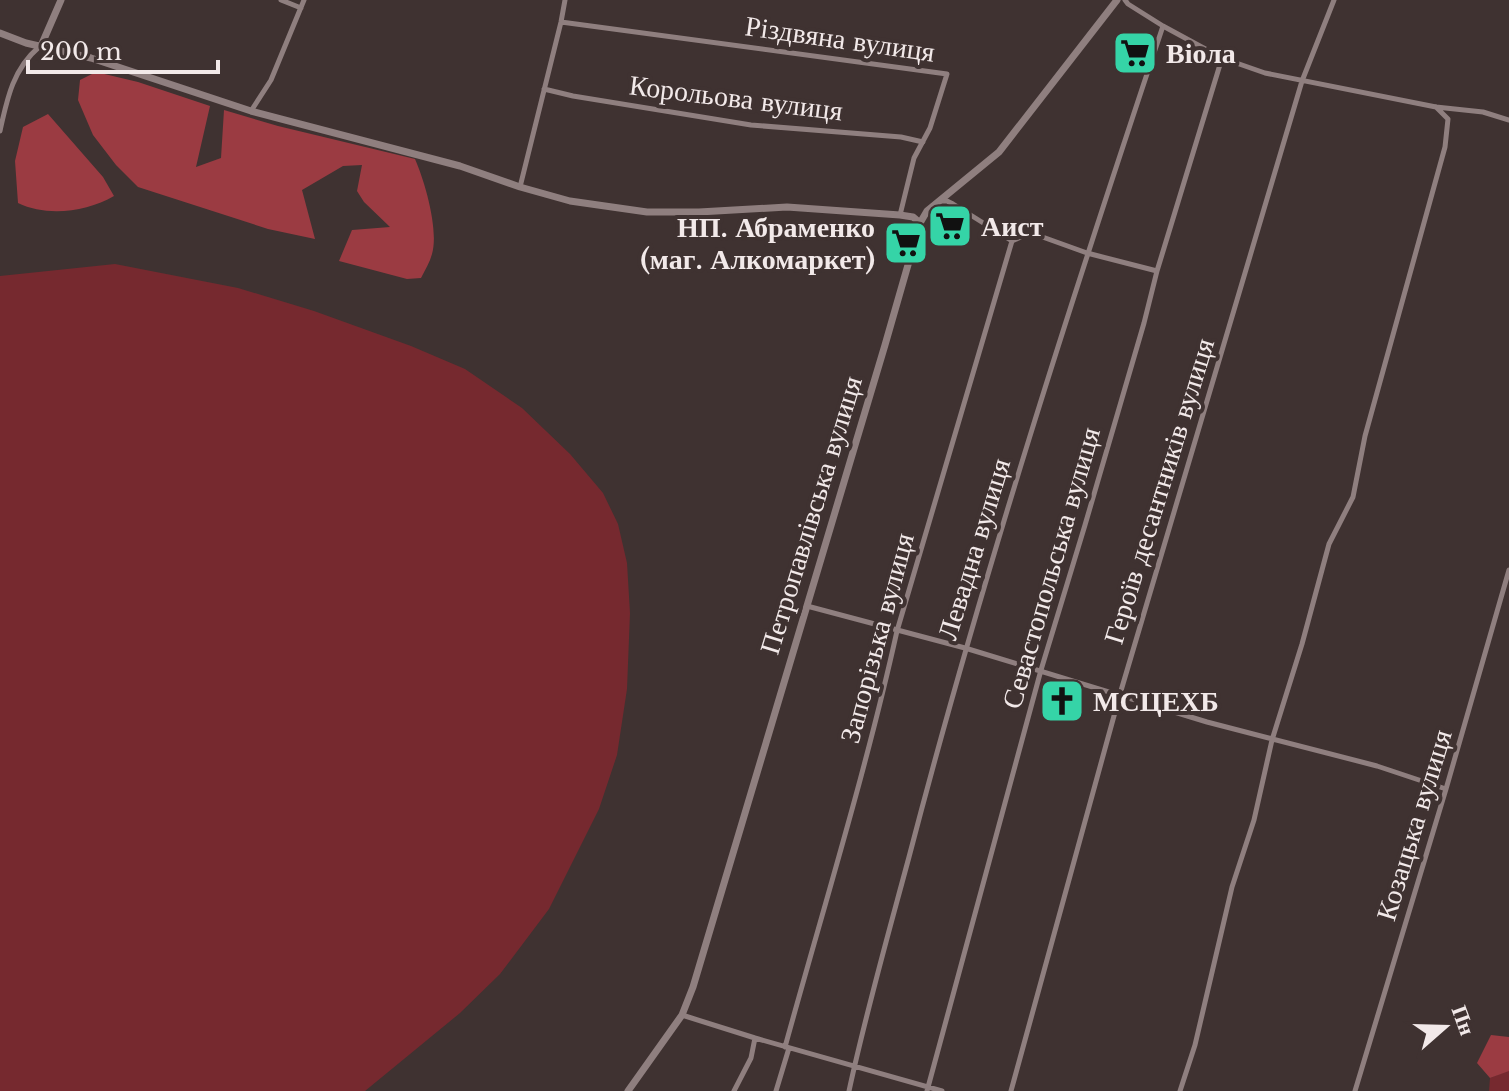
<svg xmlns="http://www.w3.org/2000/svg" width="1509" height="1091" font-family="'Libre Baskerville',serif">
<rect width="100%" height="100%" fill="#3f3231"/>
<!-- green -->
<path fill="#76292f" d="M115,264L238,288L314,311L411,346L465,369L522,408L570,454L603,493L618,524L627,563L630,613L627,689L617,755L599,809L549,909L500,974L460,1013L365,1091H0V276Z
M1507,1071H1509V1091H1489L1490,1078Z"/>
<!-- forest -->
<path fill="#9b3b42" d="M96,72L138,82L210,106L196,167L221,158L224,110L278,126L415,159C425,182 439,230 432,254C430,262 425,270 421,278L407,279L339,261L352,230L390,227L364,202L357,191L362,165L343,166L302,190L315,239L268,229L138,187L116,165L93,135L78,100L80,80Z
M48,114L103,177L114,196C86,212 47,217 18,203L15,161L23,127Z
M1491,1035L1509,1037V1071L1490,1078L1477,1063Z"/>
<g fill="none" stroke-linecap="round" stroke-linejoin="round">
<!-- minor -->
<path stroke="#8f7f7f" stroke-width="5" d="M281,0L301,8
M1125,0L1128,4L1163,26L1222,58L1265,73L1436,107L1483,112L1509,120
M561,22L947,74L930,128L914,158L900,215
M544,89L573,96L751,125L901,137L923,142
M251,111L271,80L304,0
M0,131C7,99 13,69 39,47
M520,187L561,22L565,0
M939,201H947L953,204L1012,241
M1012,241L1025,235H1037L1087,253L1157,271
M807,606L965,648L1207,722L1377,766L1446,789
M682,1015L755,1038L942,1091
M785,1047C823,909 866,771 897,631L1012,241
M734,1091L751,1058L755,1038
M776,1091L789,1048
M849,1091C866,1012 888,935 909,857C982,577 1071,301 1163,26
M927,1091L1041,670L1085,525L1144,323L1157,271L1222,58
M1011,1091L1120,694L1302,81L1334,0
M1180,1091L1195,1045L1232,887L1254,820L1272,740L1302,644L1329,544L1353,497L1365,436L1445,147L1448,119L1436,107
M1355,1091L1446,789L1509,570"/>
<!-- tertiary -->
<path stroke="#8f7f7f" stroke-width="7" d="M0,33L26,43L91,58L251,111L460,166L520,187L570,201L647,212H699L787,207L900,215L913,217L920,223
M41,46L61,0
M628,1091L682,1015L693,987L885,345L920,223L927,211L938,202L999,152L1117,0"/>
</g>
<!-- icons -->
<defs>
<g id="supermarket-square" transform="scale(2.3)"><rect x="-9" y="-9" width="18" height="18" rx="4" fill="#35d4a7" stroke="#3f3231"/><path d="M-6-5.5h2.5l.6 2H6L4.5 2H-2.5L-4.4-4H-6ZM-1.5 3.2a1.3 1.3 0 1 0 .1 0ZM3 3.2a1.3 1.3 0 1 0 .1 0Z" fill="#111"/></g>
<g id="church-square" transform="scale(2.3)"><rect x="-9" y="-9" width="18" height="18" rx="4" fill="#35d4a7" stroke="#3f3231"/><path d="M-1.2-6h2.4v3.5h3.3v2.4h-3.3V6h-2.4V-.1h-3.3v-2.4h3.3Z" fill="#111"/></g>
</defs>
<g fill-rule="evenodd">
<use href="#supermarket-square" x="1135" y="53"/>
<use href="#supermarket-square" x="950" y="226"/>
<use href="#supermarket-square" x="906" y="243"/>
<use href="#church-square" x="1062" y="701"/>
</g>
<g text-anchor="middle" dominant-baseline="central" stroke-width="8" stroke-linejoin="round" paint-order="stroke">
<!-- street labels -->
<g font-size="28" fill="#f2e9e9" stroke="#3f3231">
<text transform="translate(840 39) rotate(8)">Різдвяна вулиця</text>
<text transform="translate(736 98) rotate(7)">Корольова вулиця</text>
<text transform="translate(1159 491) rotate(-73)">Героїв десантників вулиця</text>
<text transform="translate(811 515) rotate(-73)">Петропавлівська вулиця</text>
<text transform="translate(974 549) rotate(-73)">Левадна вулиця</text>
<text transform="translate(1051 568) rotate(-74)">Севастопольська вулиця</text>
<text transform="translate(877 638) rotate(-75)">Запорізька вулиця</text>
<text transform="translate(1414 825) rotate(-73)">Козацька вулиця</text>
</g>
<!-- poi labels -->
<g font-size="28" font-weight="bold" fill="#f2e9e9" stroke="#3f3231" text-anchor="start">
<text x="1166" y="53">Віола</text>
<text x="981" y="226">Аист</text>
<text x="875" y="227" text-anchor="end">НП. Абраменко<tspan x="875" dy="32">(маг. Алкомаркет)</tspan></text>
<text x="1093" y="701">МСЦЕХБ</text>
</g>
</g>
<!-- north arrow -->
<g transform="translate(1445 1027) rotate(70)" stroke="#3f3231" stroke-width="6" paint-order="stroke">
<path d="M0-6L14 30L0 20L-14 30Z" fill="#f2e9e9"/>
<text y="-12" font-size="22" font-weight="bold" text-anchor="middle" fill="#f2e9e9">Пн</text>
</g>
<!-- scale -->
<path d="M28 60v12h190v-12" fill="none" stroke="#f2e9e9" stroke-width="4"/>
<text x="40" y="60" font-size="24" fill="#f2e9e9" stroke="#3f3231" stroke-width="6" paint-order="stroke">200 m</text>
</svg>
